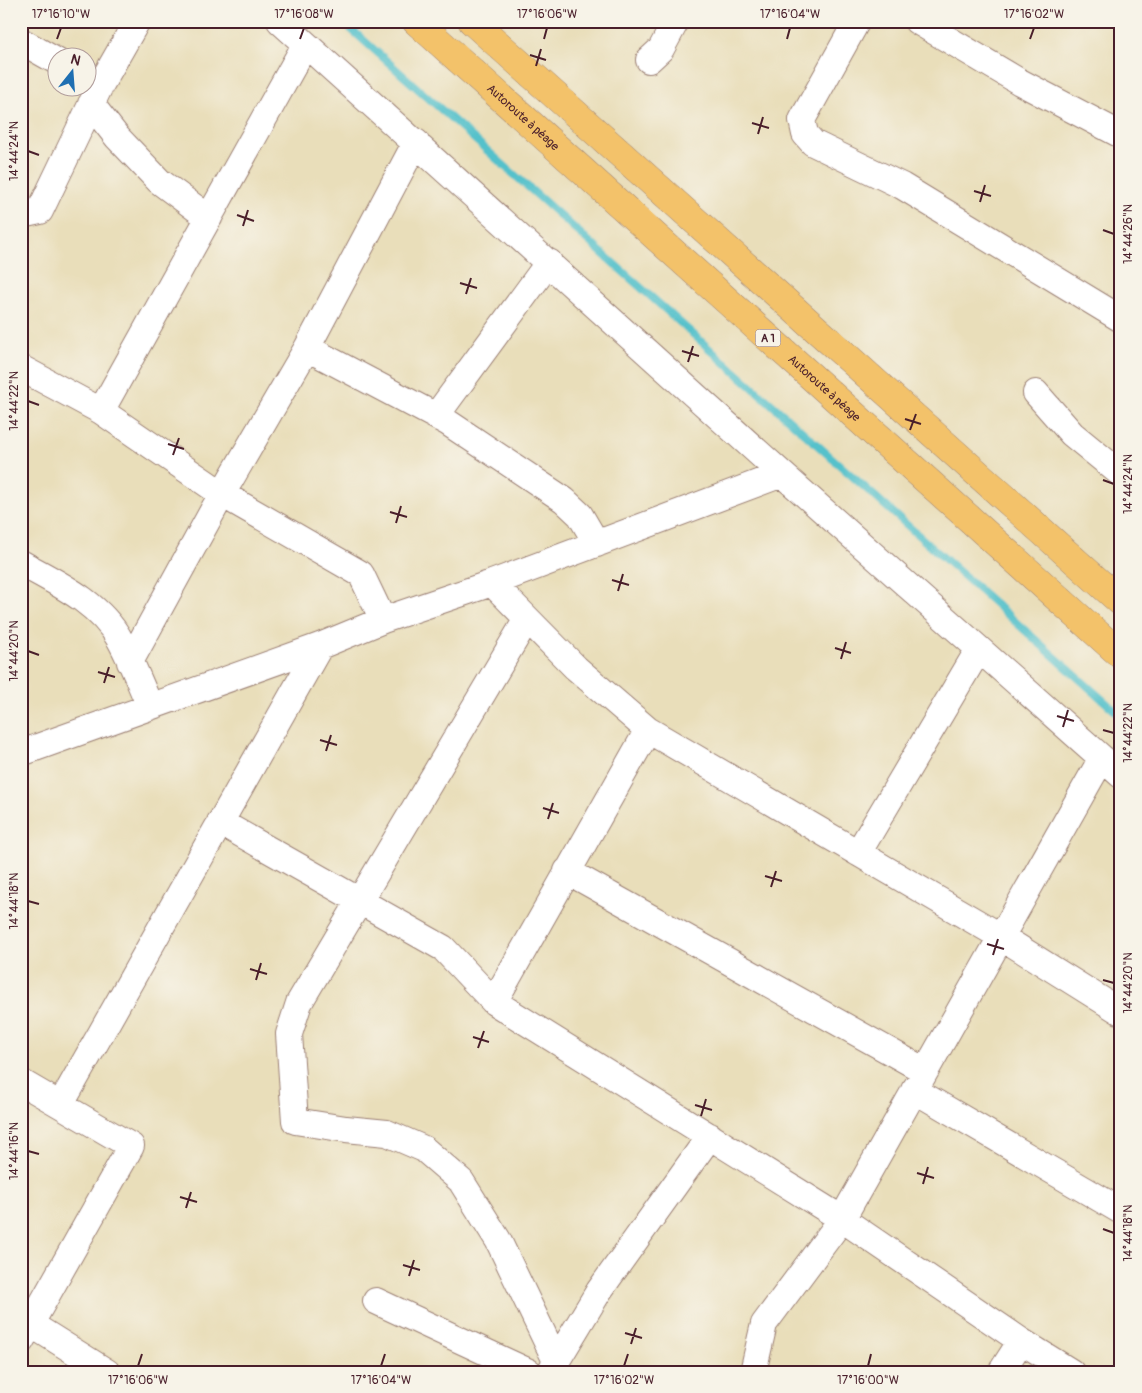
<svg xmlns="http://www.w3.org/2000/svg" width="1142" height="1393" font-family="Pangolin,sans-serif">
<rect width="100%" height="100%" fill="#f7f3e8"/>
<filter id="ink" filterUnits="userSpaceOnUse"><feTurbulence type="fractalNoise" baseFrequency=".02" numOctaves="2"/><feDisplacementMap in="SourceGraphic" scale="10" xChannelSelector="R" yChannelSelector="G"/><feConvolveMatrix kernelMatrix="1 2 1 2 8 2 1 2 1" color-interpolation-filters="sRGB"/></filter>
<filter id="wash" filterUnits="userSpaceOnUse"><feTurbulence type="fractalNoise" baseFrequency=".0096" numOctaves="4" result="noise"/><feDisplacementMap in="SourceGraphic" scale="20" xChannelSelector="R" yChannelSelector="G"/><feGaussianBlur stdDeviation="1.12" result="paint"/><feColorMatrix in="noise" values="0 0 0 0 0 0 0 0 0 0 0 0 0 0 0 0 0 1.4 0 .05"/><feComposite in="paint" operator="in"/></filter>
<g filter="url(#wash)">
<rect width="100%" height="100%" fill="#e9deba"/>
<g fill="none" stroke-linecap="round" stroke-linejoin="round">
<!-- stream -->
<path stroke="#54c1cb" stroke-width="8" d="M342,21L1121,716"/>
</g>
</g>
<g filter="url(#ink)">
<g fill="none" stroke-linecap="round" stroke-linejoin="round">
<!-- minor casing -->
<g stroke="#9a7e72" stroke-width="28">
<path id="minor" d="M280,21L782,474L1121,775
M857,21L802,120L805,134L813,143L902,186L1121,319
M917,21L1020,82L1121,135
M21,41L58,62
M649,60L661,49L676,21
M91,104L117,137L159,181L209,218
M21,215L40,211L100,86L137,21
M307,348L447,422L564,500L580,515L597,544
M21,368L101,411L222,494L361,574L383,620
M1036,393L1072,434L1121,474
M101,411L305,45
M436,416L549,262
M21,563C57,583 99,602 120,640C131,660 140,684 150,706
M492,583L576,668L648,730L1000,936L1121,1012
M527,619L299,1003L289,1034L295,1121L346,1129L387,1133L424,1149L461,1181L498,1240L556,1361
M130,662L222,494L307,348L416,142
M21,753L320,646L383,620L492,583L782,474
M220,822L443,948L494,1002L842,1219L1021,1341L1071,1372
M858,853L979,649
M567,871L925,1071
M494,1002L648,730
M21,1082L131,1146L21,1341
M914,1090L1121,1211
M61,1104L320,646
M376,1301L529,1372
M21,1318L107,1372
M550,1372L599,1291L710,1136
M753,1372L764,1324L842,1219L1102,758
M1001,1372L1021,1341"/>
</g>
<!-- highway casing -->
<g stroke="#9a7e72" stroke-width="29">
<g id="highway">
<path id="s1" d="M416,21L1121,655"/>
<path d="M472,21L1121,602"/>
</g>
</g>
<!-- minor -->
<use href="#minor" stroke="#fff" stroke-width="26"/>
<!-- highway -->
<use href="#highway" stroke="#f3c26a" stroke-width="28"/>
</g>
</g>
<!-- ticks -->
<path fill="none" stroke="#4a1f2b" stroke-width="2" d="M57,39L61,28M300,39L304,28M544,39L547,28M787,39L790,28M1030,39L1034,28M530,55L546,60M536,66L541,49M752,123L769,128M758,134L763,117M28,151L39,155M974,191L991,196M980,202L985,185M237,215L254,221M243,226L248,210M1103,230L1114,234M460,283L477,288M466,294L471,278M682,351L699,356M688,362L693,346M28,401L39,405M905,419L921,424M910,430L916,414M168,444L184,449M173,455L179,438M1103,480L1114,484M390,512L407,517M396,523L401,506M612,580L629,585M618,591L623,574M835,648L851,653M28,651L39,655M841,659L846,642M98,672L115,677M104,683L109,667M1057,716L1074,721M1063,727L1068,710M1103,730L1114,733M320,740L337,745M326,751L331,735M543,808L559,813M548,819L553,803M765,876L782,881M771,887L776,871M28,901L39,904M987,944L1004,949M993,955L998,939M250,969L267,974M256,980L261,963M1103,980L1114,983M473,1037L489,1042M478,1048L484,1031M695,1105L712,1110M701,1116L706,1099M28,1151L39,1154M917,1173L934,1178M923,1184L928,1167M180,1197L197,1202M186,1208L191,1192M1103,1229L1114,1233M403,1265L420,1270M409,1276L414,1260M625,1333L642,1338M631,1344L636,1328M138,1366L142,1354M381,1366L385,1354M624,1366L628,1354M868,1366L871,1354"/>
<g text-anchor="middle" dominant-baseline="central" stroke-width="5" stroke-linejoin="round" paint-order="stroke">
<!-- shield labels -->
<rect fill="#f7f3e8" stroke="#7e5f64" stroke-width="1" x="755.5" y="329.5" width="25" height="17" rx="4"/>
<g font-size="11" font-weight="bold" fill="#4a1f2b">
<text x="768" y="338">A 1</text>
</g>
<!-- street labels -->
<g font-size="12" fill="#4a1f2b" stroke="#f7f3e8">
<text stroke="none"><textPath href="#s1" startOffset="144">Autoroute à péage</textPath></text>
<text stroke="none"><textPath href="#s1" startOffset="549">Autoroute à péage</textPath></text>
</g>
</g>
<!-- margin -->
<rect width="1142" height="1393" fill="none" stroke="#f7f3e8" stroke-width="55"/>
<!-- north arrow -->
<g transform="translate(72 72) rotate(17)"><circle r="24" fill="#f7f3e8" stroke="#b29e9c"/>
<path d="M0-4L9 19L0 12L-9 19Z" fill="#1f6fb2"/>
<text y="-8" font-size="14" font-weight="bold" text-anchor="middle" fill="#4a1f2b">N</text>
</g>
<rect x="28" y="28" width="1086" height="1338" fill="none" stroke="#4a1f2b" stroke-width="2"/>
<g font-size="12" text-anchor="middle" fill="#4a1f2b">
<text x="61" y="18">17°16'10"W</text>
<text x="304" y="18">17°16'08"W</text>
<text x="547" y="18">17°16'06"W</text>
<text x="790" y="18">17°16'04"W</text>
<text x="1034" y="18">17°16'02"W</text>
<text transform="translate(14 151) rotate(-90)" y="4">14°44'24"N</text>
<text transform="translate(1128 234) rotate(-90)" y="4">14°44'26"N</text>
<text transform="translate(14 401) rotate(-90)" y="4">14°44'22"N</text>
<text transform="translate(1128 484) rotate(-90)" y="4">14°44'24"N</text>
<text transform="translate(14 651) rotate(-90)" y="4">14°44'20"N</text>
<text transform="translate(1128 733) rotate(-90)" y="4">14°44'22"N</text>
<text transform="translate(14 901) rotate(-90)" y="4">14°44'18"N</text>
<text transform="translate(1128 983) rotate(-90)" y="4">14°44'20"N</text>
<text transform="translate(14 1151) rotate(-90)" y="4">14°44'16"N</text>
<text transform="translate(1128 1233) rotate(-90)" y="4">14°44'18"N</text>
<text x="138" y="1384">17°16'06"W</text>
<text x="381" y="1384">17°16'04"W</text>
<text x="624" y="1384">17°16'02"W</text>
<text x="868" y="1384">17°16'00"W</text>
</g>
</svg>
